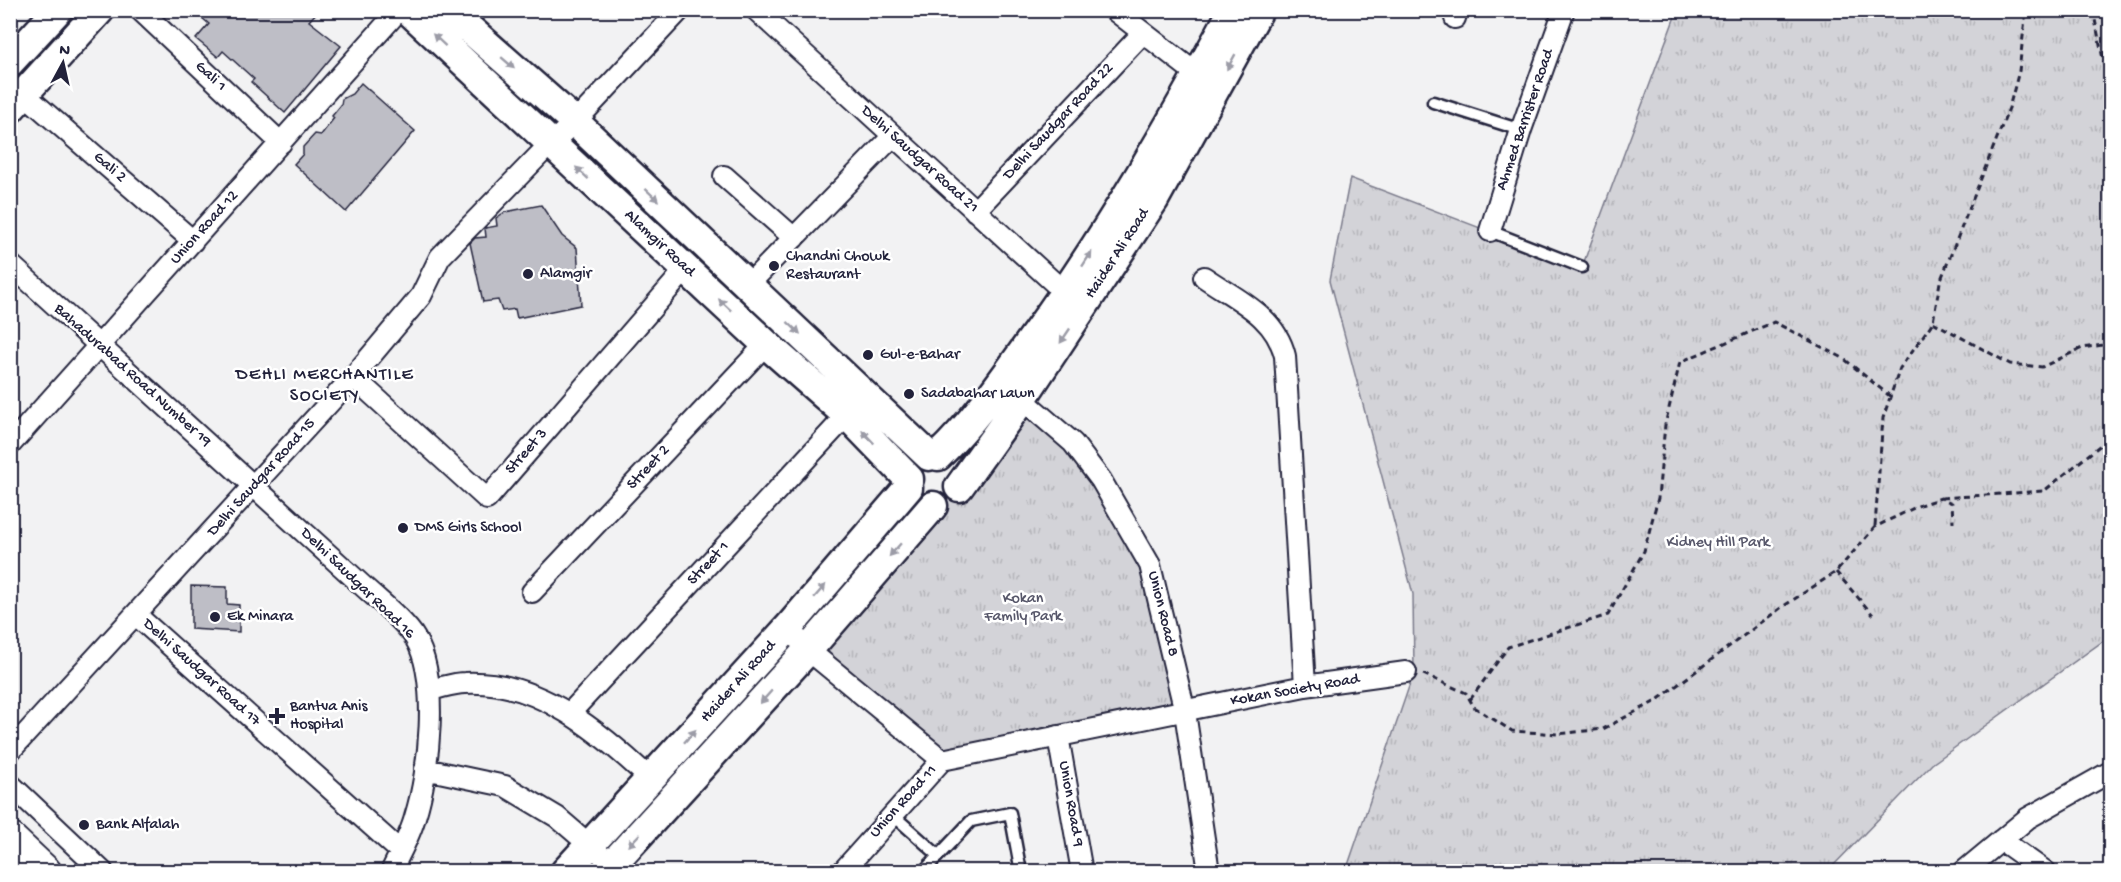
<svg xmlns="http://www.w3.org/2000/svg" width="2121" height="882" font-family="'Gochi Hand',sans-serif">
<defs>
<pattern id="grass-tufts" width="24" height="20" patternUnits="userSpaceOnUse" patternTransform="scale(1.5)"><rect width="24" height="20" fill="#d3d3d8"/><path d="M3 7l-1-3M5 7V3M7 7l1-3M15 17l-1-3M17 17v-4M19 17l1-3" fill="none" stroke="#b5b5ba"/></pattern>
</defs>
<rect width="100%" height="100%" fill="#f2f2f3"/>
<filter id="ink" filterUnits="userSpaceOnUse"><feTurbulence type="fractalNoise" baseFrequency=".0167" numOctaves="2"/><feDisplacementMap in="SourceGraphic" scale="12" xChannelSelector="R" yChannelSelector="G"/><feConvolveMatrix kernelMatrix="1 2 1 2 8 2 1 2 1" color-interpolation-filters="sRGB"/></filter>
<g filter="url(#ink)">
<!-- grass -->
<path fill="url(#grass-tufts)" stroke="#7a7a8a" stroke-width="1.5" d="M1677,11H2110V636L1932,764L1828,871H1346L1414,672L1413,594L1330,280L1350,178L1582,267Z
M1022,399L1073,443L1150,565L1185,712L942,760L808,650L981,457Z"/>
<!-- building -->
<path fill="#bebec6" stroke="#22223b" stroke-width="1.5" d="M193,10H319L309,21L341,46L285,113L251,82L254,79L223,51L218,57L196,39L209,24Z
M361,83L415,131L346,212L294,164L303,154V147L315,134L321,135L334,118L332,116L341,105L342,99L352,94Z
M541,205L562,236L577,248L581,305L517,318L515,309L502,311L498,300L483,302L470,243L475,238L486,237L485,228L497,226L496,218L505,212Z
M191,586L227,587V604L239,605V632L191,629Z"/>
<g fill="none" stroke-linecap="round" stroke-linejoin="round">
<!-- lane casing -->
<g stroke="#22223b" stroke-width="15">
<path id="lane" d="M1433,102L1521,130
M1490,231L1582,267
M893,815L938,855
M923,872L971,821L1010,813L1021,872"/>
</g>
<!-- street casing -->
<g stroke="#22223b" stroke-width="24">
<path id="street" d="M140,10L281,143
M756,10L1074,301
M1114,10L1207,82
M1455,18L1457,10
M24,94L193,241
M724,176L794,238
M975,211L1142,34
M1490,231L1521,130L1564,10
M10,264L363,586C378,600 405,621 415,638C440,679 429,773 415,817C410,836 399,854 391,872
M1204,277C1237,300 1275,315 1285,356L1305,686
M748,285L893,136
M353,377L487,499L686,269
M1022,399L1073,443L1101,480L1150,565L1185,712L1209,872
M10,445L399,10
M532,592L766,344
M136,615L400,851
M788,628L808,650L942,760
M429,690C441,688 453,683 465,683C538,679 602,733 651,780
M570,713L847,415
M1058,736L1082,872
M10,751L353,377L421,296L440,257L550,144L575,122L680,10
M942,760L1305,686L1406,672
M425,769L505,786L557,817L599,853
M10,784L103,872
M2001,840L2046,872
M842,872L942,760
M1963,872L2028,818L2110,772"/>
</g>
<!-- secondary casing -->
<g stroke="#22223b" stroke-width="33">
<path id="secondary" d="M408,10L766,344L847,415L909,479
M448,10L575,122L929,456
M10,62L58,10
M10,109L100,10
M938,456C976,420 1006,375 1037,332C1110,230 1173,121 1233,10
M959,487L1022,399L1154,200L1259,10
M565,872L788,628L908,488
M605,872L808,650L933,506"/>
</g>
<!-- primary casing -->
<g stroke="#22223b" stroke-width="36">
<path id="primary" d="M10,839L45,872"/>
</g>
<!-- path -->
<path stroke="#22223b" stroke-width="3" stroke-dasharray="6 4.5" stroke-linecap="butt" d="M2093,10L2110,93
M1933,322L2010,364L2042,367L2082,348L2110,344
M1942,498L2044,491L2103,443L2110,433
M1875,526L1883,418L1900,368L1933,322L1940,282L2009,108L2019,71L2026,10
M1836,572L1873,615
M1423,674L1466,693L1474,707L1512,731L1558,734L1603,729L1656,701L1782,607L1836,572L1875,527L1920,505L1941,498L1952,503L1953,522
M1470,700L1508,647L1608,615L1644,551L1658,498L1665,425L1680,362L1774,322L1843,358L1891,397"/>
<!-- lane -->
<use href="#lane" stroke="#fff" stroke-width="10"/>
<!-- street -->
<use href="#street" stroke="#fff" stroke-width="20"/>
<!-- secondary -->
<use href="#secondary" stroke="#fff" stroke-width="28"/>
<!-- primary -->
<use href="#primary" stroke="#fff" stroke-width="32"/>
</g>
<!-- one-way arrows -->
<defs><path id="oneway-solid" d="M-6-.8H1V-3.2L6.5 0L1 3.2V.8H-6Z" transform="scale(1.5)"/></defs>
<g fill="#9c9ca7">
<use href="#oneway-solid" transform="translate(439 40) rotate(-137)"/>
<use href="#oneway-solid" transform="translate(1231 62) rotate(119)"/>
<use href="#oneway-solid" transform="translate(508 63) rotate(41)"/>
<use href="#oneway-solid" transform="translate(582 173) rotate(-137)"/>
<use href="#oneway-solid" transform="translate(652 195) rotate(43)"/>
<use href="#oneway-solid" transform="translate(1087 259) rotate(-57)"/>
<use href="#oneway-solid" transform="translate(725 305) rotate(-137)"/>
<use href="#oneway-solid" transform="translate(794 328) rotate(43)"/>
<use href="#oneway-solid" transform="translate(1065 336) rotate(124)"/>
<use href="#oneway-solid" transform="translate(868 437) rotate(-134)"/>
<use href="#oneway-solid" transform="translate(895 550) rotate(131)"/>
<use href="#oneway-solid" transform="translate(820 591) rotate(-49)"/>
<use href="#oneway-solid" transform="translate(766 697) rotate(132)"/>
<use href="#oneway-solid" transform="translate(690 736) rotate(-48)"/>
<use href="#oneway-solid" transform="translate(634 840) rotate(134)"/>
</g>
</g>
<!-- markers -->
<g fill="#22223b" stroke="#fff" stroke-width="2">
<circle cx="774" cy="266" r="6"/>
<circle cx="528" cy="274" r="6"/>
<circle cx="868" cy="355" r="6"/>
<circle cx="909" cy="394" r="6"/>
<circle cx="403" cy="528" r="6"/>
<circle cx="215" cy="617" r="6"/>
<path d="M274 707h6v6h6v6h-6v6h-6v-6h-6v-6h6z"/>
<circle cx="84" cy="825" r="6"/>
</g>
<g text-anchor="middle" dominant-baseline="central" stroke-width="5" stroke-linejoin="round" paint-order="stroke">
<!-- street labels -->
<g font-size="16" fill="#22223b" stroke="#fff">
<text transform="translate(210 77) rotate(43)">Gali 1</text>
<text transform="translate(1526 120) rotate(-71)">Ahmed Barrister Road</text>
<text transform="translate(1059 122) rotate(-47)">Delhi Saudgar Road 22</text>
<text transform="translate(919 160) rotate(42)">Delhi Saudgar Road 21</text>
<text transform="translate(109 168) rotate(41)">Gali 2</text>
<text transform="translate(205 228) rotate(-48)">Union Road 12</text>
<text transform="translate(659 244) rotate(43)">Alamgir Road</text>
<text transform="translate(1118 254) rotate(-57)">Haider Ali Road</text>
<text transform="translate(132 376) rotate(42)">Bahadurabad Road Number 19</text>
<text transform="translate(527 452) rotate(-49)">Street 3</text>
<text transform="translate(649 468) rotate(-47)">Street 2</text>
<text transform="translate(262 478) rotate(-48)">Delhi Saudgar Road 15</text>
<text transform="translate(709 564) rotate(-47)">Street 1</text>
<text transform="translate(357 584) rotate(44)">Delhi Saudgar Road 16</text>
<text transform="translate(1162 614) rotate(76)">Union Road 8</text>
<text transform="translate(201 673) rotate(42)">Delhi Saudgar Road 17</text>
<text transform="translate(739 682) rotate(-48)">Haider Ali Road</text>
<text transform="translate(1295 691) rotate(-10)">Kokan Society Road</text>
<text transform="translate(904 802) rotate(-48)">Union Road 11</text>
<text transform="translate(1070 804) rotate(80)">Union Road 9</text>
</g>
<!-- poi labels -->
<g font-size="16" fill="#22223b" stroke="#fff" text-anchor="start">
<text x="786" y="257">Chandni Chowk<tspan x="786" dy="18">Restaurant</tspan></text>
<text x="540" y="274">Alamgir</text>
<text x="880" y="355">Gul-e-Bahar</text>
<text x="921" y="394">Sadabahar Lawn</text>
<text x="415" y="528">DMS Girls School</text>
<text x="227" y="617">Ek Minara</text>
<text x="290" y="707">Bantva Anis<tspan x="290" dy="18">Hospital</tspan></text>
<text x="96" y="825">Bank Alfalah</text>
</g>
<!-- park labels -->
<g font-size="16" fill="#57576a" stroke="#fff">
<text x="1718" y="543">Kidney Hill Park</text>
<text x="1023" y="599">Kokan<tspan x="1023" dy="18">Family Park</tspan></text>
</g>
<!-- neighbourhood labels -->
<g font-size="18" letter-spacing="1.5" fill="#22223b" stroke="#fff">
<text x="325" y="375">DEHLI MERCHANTILE<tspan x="325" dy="21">SOCIETY</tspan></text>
</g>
</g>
<!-- margin -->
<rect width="2121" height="882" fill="none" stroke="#fff" stroke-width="36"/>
<rect x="18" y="18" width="2085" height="846" fill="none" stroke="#22223b" stroke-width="2" filter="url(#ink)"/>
<!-- north arrow -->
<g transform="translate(63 63) rotate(8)" stroke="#ffffff" stroke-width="4.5" paint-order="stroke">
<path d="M0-4.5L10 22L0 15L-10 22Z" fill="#22223b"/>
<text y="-9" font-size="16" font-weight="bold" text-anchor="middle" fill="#22223b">N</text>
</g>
</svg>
